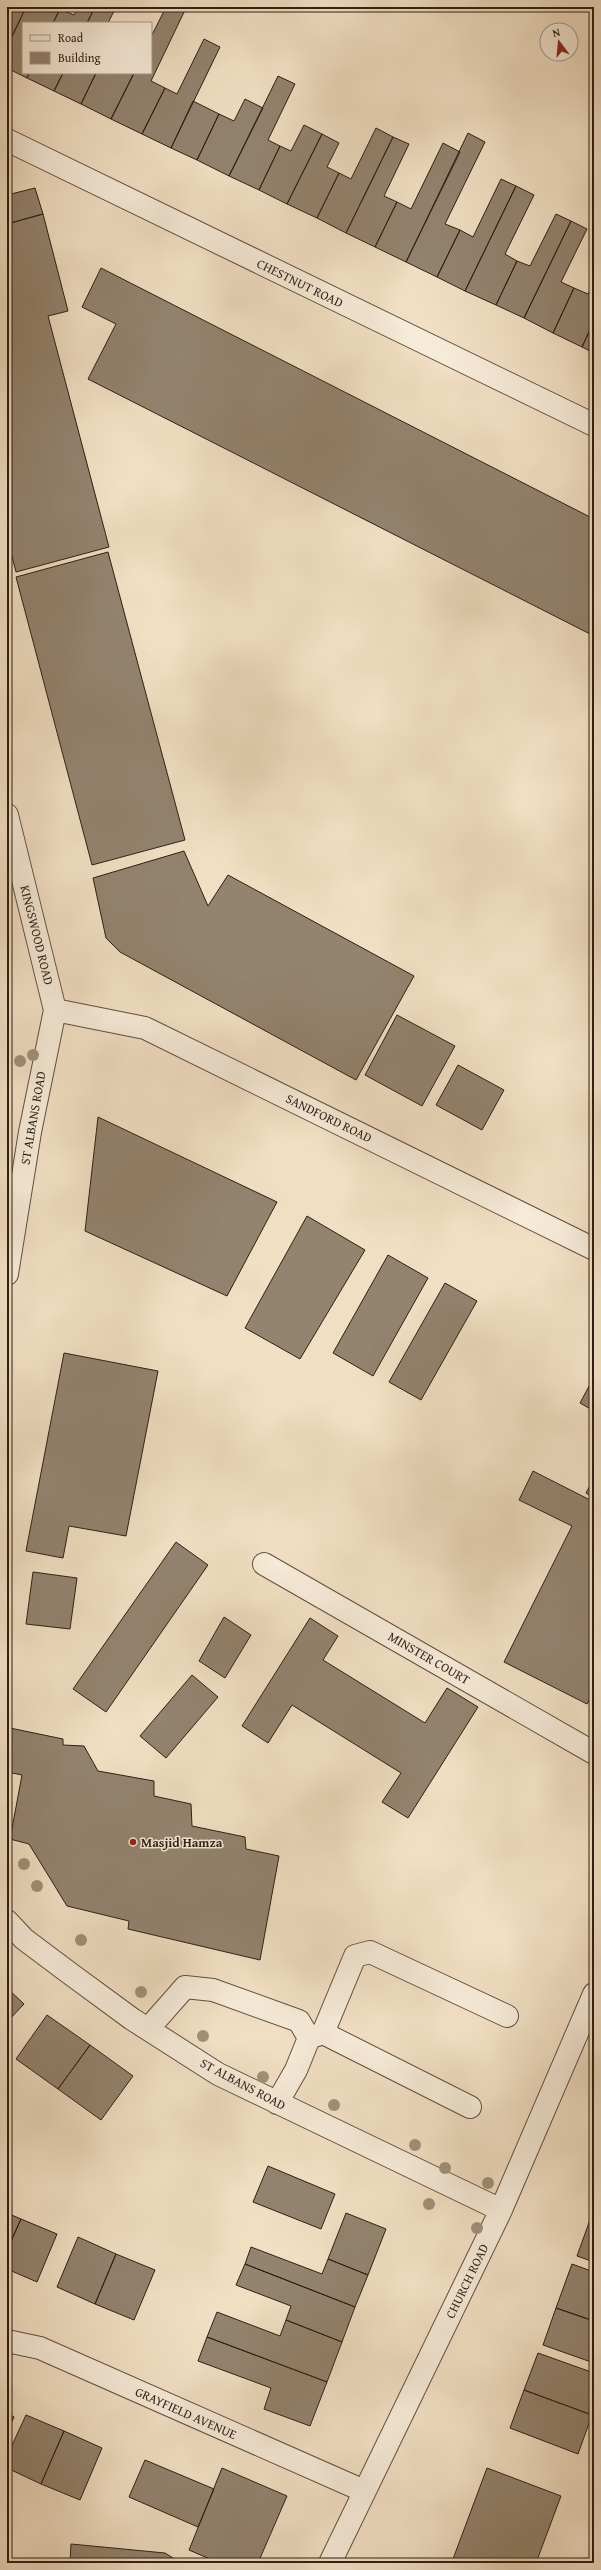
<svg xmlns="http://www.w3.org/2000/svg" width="601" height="2570" font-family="'Gentium Book Plus',serif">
<rect width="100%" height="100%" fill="#f1dfc3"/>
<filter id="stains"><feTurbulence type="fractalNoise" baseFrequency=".005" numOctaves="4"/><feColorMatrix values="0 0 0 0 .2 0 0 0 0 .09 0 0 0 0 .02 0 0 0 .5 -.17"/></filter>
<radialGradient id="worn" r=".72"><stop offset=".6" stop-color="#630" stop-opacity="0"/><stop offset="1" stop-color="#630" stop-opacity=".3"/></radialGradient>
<!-- building -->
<path fill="#93836f" stroke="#2e1f13" d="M26,7L60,9L53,23H23V73H29L27,78L7,68V47Z
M26,7L7,47V8Z
M78,7H95L87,23H53L60,9L74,15Z
M95,7H116L108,23H87Z
M166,7L186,8L151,81L165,88L142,134L111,119L134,73H151V37Z
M204,39L220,47L171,148L142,134L165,88L177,94Z
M29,73H63L54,91L27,78Z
M63,73H96L81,104L54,91Z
M96,73H134L111,119L81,104Z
M278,76L295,84L268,140L280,146L259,190L229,176Z
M245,99L263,108L229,176L197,160L219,114L234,121Z
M193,101L219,114L197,160L171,148Z
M304,125L322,134L287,204L259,190L280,146L291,151Z
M376,128L393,137L346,233L317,218L339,173L351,179Z
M468,133L485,142L445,224L460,230L437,277L406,262Z
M322,134L339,143L327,167L339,173L317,218L287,204Z
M393,137L409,144L384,196L397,202L375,247L346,233Z
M443,143L460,152L406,262L375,247L397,202L411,209Z
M501,179L516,186L465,291L437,277L460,230L473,237Z
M516,186L534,195L505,254L517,261L496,305L465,291Z
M35,188L43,214L7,224V195Z
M43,214L68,311L48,316L109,547L16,572L7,537V224Z
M556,214L571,221L524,318L496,305L517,261L530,266Z
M571,221L587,229L561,282L574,288L553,333L524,318Z
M101,268L594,519V636L88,379L116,324L82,307Z
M594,282V321L582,347L553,333L574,288L588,294Z
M594,321V353L582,347Z
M108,552L185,840L92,865L16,577Z
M184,851L208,906L228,875L414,976L356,1080L120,952L106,938L93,878Z
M397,1015L455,1046L422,1106L365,1075Z
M458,1065L504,1090L482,1130L436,1105Z
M98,1117L277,1202L227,1296L85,1231Z
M307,1216L365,1250L300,1359L245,1328Z
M388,1255L428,1278L373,1376L333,1353Z
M445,1283L477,1301L421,1400L389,1382Z
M64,1353L158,1371L126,1536L69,1526L63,1558L26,1551Z
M594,1377V1411L580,1403Z
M533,1471L594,1502V1691L587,1704L504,1662L572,1526L519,1500Z
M594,1478V1498L586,1493Z
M176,1542L208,1565L106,1712L73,1689Z
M33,1572L77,1578L70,1629L26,1624Z
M224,1617L251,1635L225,1678L199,1661Z
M310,1618L338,1636L323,1660L425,1723L447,1688L478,1707L408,1818L382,1802L401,1773L292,1705L268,1743L242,1726Z
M192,1675L218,1697L166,1758L140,1736Z
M10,1728L63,1739V1745L84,1746L98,1771L154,1781V1796L191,1804L192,1826L245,1837L246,1849L279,1856L260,1960L128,1929L129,1921L67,1906L29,1844L10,1839L22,1775L7,1772V1748Z
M7,1988L24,2004L7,2022Z
M47,2015L90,2045L58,2089L16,2059Z
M90,2045L133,2076L101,2120L58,2089Z
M268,2166L335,2194L321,2229L253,2202Z
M7,2213L21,2219L7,2250Z
M346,2213L386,2229L368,2275L328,2259Z
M591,2217L594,2218V2262L577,2256Z
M21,2219L57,2234L37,2282L7,2269V2250Z
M78,2237L116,2254L95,2304L57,2287Z
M251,2247L322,2274L328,2259L368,2275L355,2307L245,2264Z
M116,2254L155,2270L134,2320L95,2304Z
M245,2264L355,2307L342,2342L286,2320L291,2306L236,2285Z
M572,2264L594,2272V2321L556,2308Z
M556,2308L594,2321V2363L543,2345Z
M217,2312L280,2336L286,2320L342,2342L327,2382L207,2337Z
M207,2337L327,2382L310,2426L264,2409L271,2388L198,2361Z
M538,2353L594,2373L592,2415L524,2390Z
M524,2390L592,2415L578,2454L510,2428Z
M7,2413L14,2417L7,2432Z
M26,2415L64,2431L41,2484L7,2468V2456Z
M64,2431L102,2448L80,2500L41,2484Z
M145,2460L214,2489L198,2527L129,2497Z
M222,2468L287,2496L258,2563H219L189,2550Z
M487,2468L561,2496L536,2563H465L453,2559Z
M71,2544L165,2553L181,2563H70Z"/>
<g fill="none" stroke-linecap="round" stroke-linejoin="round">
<!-- minor casing -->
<g stroke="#5f4f3f" stroke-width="24">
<path id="minor" d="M7,140L594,425
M7,815L55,1010L30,1132L7,1274
M55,1010L145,1028L594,1249
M264,1564L594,1753
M7,1921L24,1939L68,1972L132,2019L218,2074L501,2210
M148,2029L185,1987L213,1990L299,2021L309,2038L296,2070L277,2103
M323,2033L470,2107
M309,2038L323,2033L355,1956L370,1952L507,2016
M7,2341L40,2348L364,2491
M330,2563L501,2210L594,1994"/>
</g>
<!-- minor -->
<use href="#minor" stroke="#f6ead8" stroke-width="22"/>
</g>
<!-- trees -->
<g fill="#a1907a">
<circle cx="33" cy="1055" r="6"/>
<circle cx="20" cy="1061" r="6"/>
<circle cx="24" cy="1864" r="6"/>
<circle cx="37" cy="1886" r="6"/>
<circle cx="81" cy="1940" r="6"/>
<circle cx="141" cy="1992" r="6"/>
<circle cx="203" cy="2036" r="6"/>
<circle cx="263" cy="2077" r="6"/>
<circle cx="334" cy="2105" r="6"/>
<circle cx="415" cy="2145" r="6"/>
<circle cx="445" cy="2168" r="6"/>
<circle cx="488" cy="2183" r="6"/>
<circle cx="429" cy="2204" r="6"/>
<circle cx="477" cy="2228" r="6"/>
</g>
<!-- markers -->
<circle fill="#8f2418" stroke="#f6ead8" stroke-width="1.5" cx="133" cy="1842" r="4"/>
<g text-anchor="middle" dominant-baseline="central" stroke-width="3" stroke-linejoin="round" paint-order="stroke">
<!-- street labels -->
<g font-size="13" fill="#2e1f13" stroke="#f6ead8">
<text transform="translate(300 283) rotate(26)">CHESTNUT ROAD</text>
<text transform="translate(37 935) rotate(76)">KINGSWOOD ROAD</text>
<text transform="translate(33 1118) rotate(-80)">ST ALBANS ROAD</text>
<text transform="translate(329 1118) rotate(26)">SANDFORD ROAD</text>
<text transform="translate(429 1658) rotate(30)">MINSTER COURT</text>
<text transform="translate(243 2084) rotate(28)">ST ALBANS ROAD</text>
<text transform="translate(467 2281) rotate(-64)">CHURCH ROAD</text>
<text transform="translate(186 2413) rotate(24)">GRAYFIELD AVENUE</text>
</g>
<!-- poi labels -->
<g font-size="13" font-weight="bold" fill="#2e1f13" stroke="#f6ead8" text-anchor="start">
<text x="141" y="1842">Masjid Hamza</text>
</g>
</g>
<!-- margin -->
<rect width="601" height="2570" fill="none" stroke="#f1dfc3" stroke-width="24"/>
<rect x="8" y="8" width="585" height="2554" fill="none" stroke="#2e1f13" stroke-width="2"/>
<rect x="12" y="12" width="577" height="2546" fill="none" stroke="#2e1f13"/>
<!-- legend -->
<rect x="22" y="22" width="130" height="52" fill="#f6ead8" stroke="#a69989"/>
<rect x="30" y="35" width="20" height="6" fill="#f6ead8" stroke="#a69989"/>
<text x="58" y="42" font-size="12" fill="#2e1f13">Road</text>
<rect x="30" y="52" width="20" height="12" fill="#93836f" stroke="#a69989"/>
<text x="58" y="62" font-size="12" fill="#2e1f13">Building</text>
<!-- north arrow -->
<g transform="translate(559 42) rotate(344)"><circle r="19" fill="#f6ead8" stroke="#a69989"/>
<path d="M0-3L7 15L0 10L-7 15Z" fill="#8f2418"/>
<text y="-6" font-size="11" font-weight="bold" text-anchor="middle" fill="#2e1f13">N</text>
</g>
<rect width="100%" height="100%" filter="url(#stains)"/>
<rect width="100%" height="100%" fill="url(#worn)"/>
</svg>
